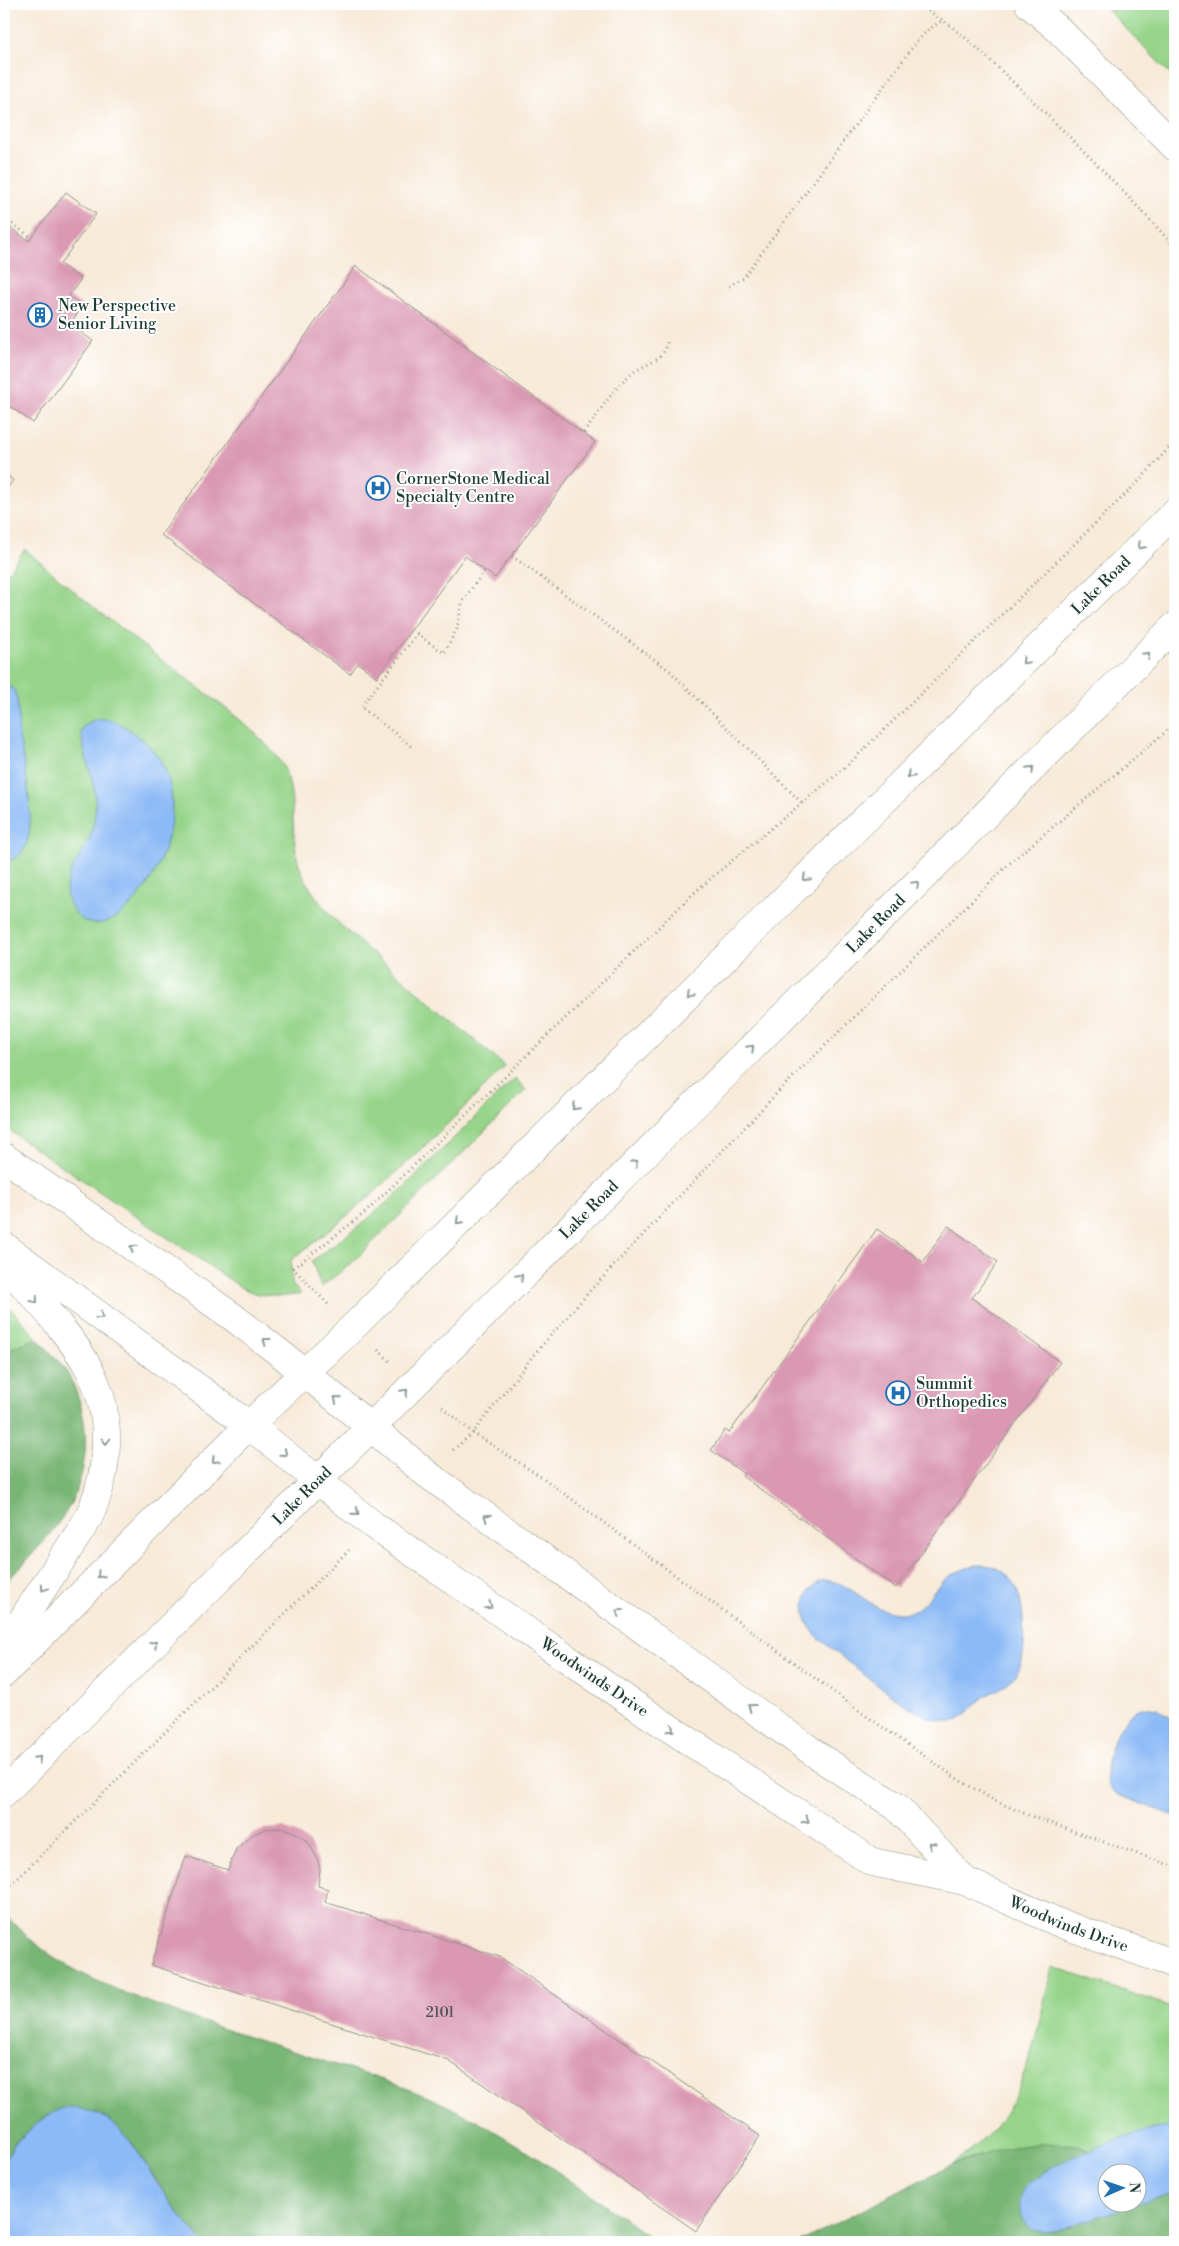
<svg xmlns="http://www.w3.org/2000/svg" width="1179" height="2246" font-family="'Libre Bodoni',serif">
<rect width="100%" height="100%" fill="#fff"/>
<filter id="ink" filterUnits="userSpaceOnUse"><feTurbulence type="fractalNoise" baseFrequency=".02" numOctaves="2"/><feDisplacementMap in="SourceGraphic" scale="10" xChannelSelector="R" yChannelSelector="G"/><feConvolveMatrix kernelMatrix="1 2 1 2 8 2 1 2 1" color-interpolation-filters="sRGB"/></filter>
<filter id="wash" filterUnits="userSpaceOnUse"><feTurbulence type="fractalNoise" baseFrequency=".0096" numOctaves="4" result="noise"/><feDisplacementMap in="SourceGraphic" scale="20" xChannelSelector="R" yChannelSelector="G"/><feGaussianBlur stdDeviation="1.12" result="paint"/><feColorMatrix in="noise" values="0 0 0 0 0 0 0 0 0 0 0 0 0 0 0 0 0 1.4 0 .05"/><feComposite in="paint" operator="in"/></filter>
<g filter="url(#wash)">
<rect width="100%" height="100%" fill="#f7ead8"/>
<!-- green -->
<path fill="#95d489" stroke="#5a885e" fill-rule="evenodd" d="M1102,4H1175V79Z
M25,549C73,592 123,631 175,670C210,697 250,723 278,758C301,787 286,839 303,875C322,916 363,944 396,973C432,1004 468,1035 505,1066C437,1136 369,1202 291,1260L292,1284L301,1294C280,1298 261,1297 242,1288L4,1127V578Z
M515,1078L526,1090L353,1262L321,1287L312,1261L363,1223L400,1191Z
M4,1301L37,1338L4,1351Z
M1052,1967L1175,2008V2242H841L981,2154L951,2165C967,2153 984,2141 997,2125C1029,2084 1040,2017 1052,1967ZM1106,2174H1136V2204H1106Z"/>
<!-- forest -->
<path fill="#78b675" stroke="#4c7a54" d="M37,1338C48,1350 61,1362 69,1376C92,1418 91,1471 66,1512C49,1538 25,1562 4,1585V1351Z
M4,1913C45,1960 89,1979 146,2001C209,2026 275,2045 339,2066C371,2076 404,2086 435,2100C515,2136 586,2193 657,2242H203L178,2213L132,2143L115,2125L99,2113L45,2117L15,2142L4,2161Z
M1045,2143L1078,2145L1092,2151C1068,2161 1024,2172 1020,2203L1032,2229L1046,2232L1058,2230L1175,2191V2242H800L951,2165L1006,2148Z"/>
<!-- water -->
<path fill="#8bbaf6" stroke="#557c95" fill-rule="evenodd" d="M7,687H12C21,699 17,722 19,736C23,763 49,860 4,861V688Z
M95,719C115,717 126,727 141,739C230,808 103,988 68,900C59,877 85,854 91,834C103,793 87,771 81,734L83,727Z
M978,1565C1021,1564 1023,1607 1024,1638C1025,1667 1015,1683 989,1694C976,1700 967,1719 953,1721C945,1722 935,1720 927,1717C897,1702 869,1678 843,1658C833,1649 820,1641 812,1630C799,1613 803,1588 824,1580C854,1582 873,1616 905,1613C923,1612 930,1592 943,1581C952,1573 965,1568 978,1565Z
M1143,1707L1158,1709L1175,1721V1816L1121,1796C1115,1793 1110,1789 1108,1783C1100,1762 1121,1712 1143,1707Z
M71,2108C121,2111 136,2151 160,2188C173,2207 188,2225 203,2242H4V2161L15,2143L45,2117L60,2109Z
M1175,2125V2191L1058,2230C1047,2232 1033,2234 1026,2224C1016,2212 1019,2192 1030,2182C1059,2157 1137,2131 1175,2125ZM1106,2174H1136V2204H1106Z"/>
<g id="blocks">
<!-- building -->
<path fill="#da98b2" d="M66,192L96,214L60,264L81,279L69,296L83,306L70,324L93,341L33,423L11,407L4,416V223L29,241Z
M356,266L595,442L495,578L465,556L377,677L358,663L350,674L161,535Z
M4,473L13,480L4,493Z
M948,1226L998,1262L972,1298L1060,1362L896,1588L742,1476L744,1474L711,1450L725,1430L729,1433L877,1229L923,1262Z
M283,1828L296,1833L309,1843L317,1858L320,1869L318,1886L328,1889L325,1902L500,1957L760,2136L696,2231L449,2061L151,1965L186,1856L228,1870L236,1849L252,1835L265,1829Z"/>
</g>
</g>
<g filter="url(#ink)">
<use href="#blocks" fill-opacity="0" stroke="#8b9486" stroke-width="1"/>
<g fill="none" stroke-linecap="round" stroke-linejoin="round">
<!-- tertiary casing -->
<g stroke="#8b9486" stroke-width="29">
<g id="tertiary">
<path d="M1029,4L1058,29L1175,147"/>
<path d="M304,1372L427,1474L824,1760L897,1807L965,1881"/>
<path id="s1" d="M249,1425L373,1525L630,1702L872,1862L965,1881L1062,1924L1175,1964"/>
</g>
</g>
<!-- secondary casing -->
<g stroke="#8b9486" stroke-width="29">
<g id="secondary">
<path id="s2" d="M4,1673L249,1425L353,1327L1175,512"/>
<path id="s3" d="M4,1793L1175,626"/>
</g>
</g>
<!-- motorway casing -->
<g stroke="#8b9486" stroke-width="29">
<path id="motorway" d="M4,1157L233,1317L304,1372
M4,1246L249,1425
M4,1263C30,1293 70,1333 88,1367C114,1414 110,1471 88,1519L4,1648"/>
</g>
<!-- path -->
<path stroke="#8b9486" stroke-width="3" stroke-dasharray="1 4" stroke-linecap="butt" d="M915,4C953,22 982,53 1013,82C1069,135 1123,190 1175,247
M4,218L32,238
M729,286L743,278L917,41L928,30L943,20
M584,433C599,413 613,388 633,372C645,362 668,360 667,340
M512,556L670,671L803,804
M411,746L361,707L417,634L444,653L457,629L462,602L485,570
M328,1304L293,1268L366,1212L693,894C745,848 799,807 851,762L1139,481L1175,441
M378,1350L390,1361
M442,1407L473,1433L543,1478L865,1715L956,1778L997,1802L1033,1817L1175,1867
M453,1450L473,1433L532,1357L589,1292L778,1092L1012,861L1175,724
M4,1892L349,1550"/>
<!-- tertiary -->
<use href="#tertiary" stroke="#fff" stroke-width="28"/>
<!-- secondary -->
<use href="#secondary" stroke="#fff" stroke-width="28"/>
<!-- motorway -->
<use href="#motorway" stroke="#fff" stroke-width="28"/>
</g>
<!-- one-way arrows -->
<defs><path id="oneway-chevron" d="M-2-3.5L2.5 0L-2 3.5" fill="none" stroke-width="1.6" stroke-linecap="round" stroke-linejoin="round" transform="scale(1.25)"/></defs>
<g stroke="#8f9e9a">
<use href="#oneway-chevron" transform="translate(1141 546) rotate(135)"/>
<use href="#oneway-chevron" transform="translate(1147 655) rotate(-45)"/>
<use href="#oneway-chevron" transform="translate(1025 661) rotate(135)"/>
<use href="#oneway-chevron" transform="translate(1031 769) rotate(-45)"/>
<use href="#oneway-chevron" transform="translate(910 775) rotate(135)"/>
<use href="#oneway-chevron" transform="translate(806 878) rotate(135)"/>
<use href="#oneway-chevron" transform="translate(916 884) rotate(-45)"/>
<use href="#oneway-chevron" transform="translate(690 993) rotate(135)"/>
<use href="#oneway-chevron" transform="translate(751 1048) rotate(-45)"/>
<use href="#oneway-chevron" transform="translate(575 1107) rotate(135)"/>
<use href="#oneway-chevron" transform="translate(635 1163) rotate(-45)"/>
<use href="#oneway-chevron" transform="translate(459 1221) rotate(135)"/>
<use href="#oneway-chevron" transform="translate(133 1248) rotate(-145)"/>
<use href="#oneway-chevron" transform="translate(520 1277) rotate(-45)"/>
<use href="#oneway-chevron" transform="translate(35 1300) rotate(50)"/>
<use href="#oneway-chevron" transform="translate(100 1316) rotate(36)"/>
<use href="#oneway-chevron" transform="translate(266 1341) rotate(-143)"/>
<use href="#oneway-chevron" transform="translate(405 1392) rotate(-46)"/>
<use href="#oneway-chevron" transform="translate(337 1399) rotate(-140)"/>
<use href="#oneway-chevron" transform="translate(106 1441) rotate(90)"/>
<use href="#oneway-chevron" transform="translate(284 1453) rotate(39)"/>
<use href="#oneway-chevron" transform="translate(215 1460) rotate(135)"/>
<use href="#oneway-chevron" transform="translate(356 1512) rotate(39)"/>
<use href="#oneway-chevron" transform="translate(487 1517) rotate(-144)"/>
<use href="#oneway-chevron" transform="translate(100 1575) rotate(135)"/>
<use href="#oneway-chevron" transform="translate(44 1588) rotate(124)"/>
<use href="#oneway-chevron" transform="translate(489 1606) rotate(35)"/>
<use href="#oneway-chevron" transform="translate(619 1612) rotate(-144)"/>
<use href="#oneway-chevron" transform="translate(154 1644) rotate(-45)"/>
<use href="#oneway-chevron" transform="translate(751 1707) rotate(-144)"/>
<use href="#oneway-chevron" transform="translate(671 1729) rotate(34)"/>
<use href="#oneway-chevron" transform="translate(38 1759) rotate(-45)"/>
<use href="#oneway-chevron" transform="translate(806 1820) rotate(33)"/>
<use href="#oneway-chevron" transform="translate(932 1845) rotate(-133)"/>
</g>
</g>
<!-- icons -->
<defs>
<g id="building-ring" transform="scale(1.25)"><circle r="9.5" fill="#fff" stroke="#1f6fb2" stroke-width="1.5"/><path d="M-4-6H4V6H1V3H-1V6H-4ZM-2.5-4.3h1.7v1.8h-1.7ZM.8-4.3h1.7v1.8H.8ZM-2.5-1h1.7V.8h-1.7ZM.8-1h1.7V.8H.8Z" fill="#1f6fb2"/></g>
<g id="hospital-ring" transform="scale(1.25)"><circle r="9.5" fill="#fff" stroke="#1f6fb2" stroke-width="1.5"/><path d="M-5-5h3v3.5h4V-5h3V5h-3V1.5h-4V5h-3Z" fill="#1f6fb2"/></g>
</defs>
<g fill-rule="evenodd">
<use href="#building-ring" x="40" y="315"/>
<use href="#hospital-ring" x="378" y="488"/>
<use href="#hospital-ring" x="898" y="1393"/>
</g>
<g text-anchor="middle" dominant-baseline="central" stroke-width="4" stroke-linejoin="round" paint-order="stroke">
<!-- number labels -->
<g font-size="14" fill="#4e5454">
<text x="440" y="2013">2101</text>
</g>
<!-- poi labels -->
<g font-size="16" fill="#1f3d34" stroke="#fff" text-anchor="start">
<text x="58" y="306">New Perspective<tspan x="58" dy="18">Senior Living</tspan></text>
<text x="396" y="479">CornerStone Medical<tspan x="396" dy="18">Specialty Centre</tspan></text>
<text x="916" y="1384">Summit<tspan x="916" dy="18">Orthopedics</tspan></text>
</g>
<!-- street labels -->
<g font-size="16" fill="#1f3d34" stroke="#fff">
<text stroke="none"><textPath href="#s2" startOffset="1545">Lake Road</textPath></text>
<text stroke="none"><textPath href="#s3" startOffset="1231">Lake Road</textPath></text>
<text stroke="none"><textPath href="#s3" startOffset="826">Lake Road</textPath></text>
<text stroke="none"><textPath href="#s3" startOffset="421">Lake Road</textPath></text>
<text stroke="none"><textPath href="#s1" startOffset="428">Woodwinds Drive</textPath></text>
<text stroke="none"><textPath href="#s1" startOffset="969">Woodwinds Drive</textPath></text>
</g>
</g>
<!-- margin -->
<rect width="1179" height="2246" fill="none" stroke="#fff" stroke-width="20"/>
<!-- north arrow -->
<g transform="translate(1122 2188) rotate(88)"><circle r="24" fill="#ffffff" stroke="#a5b1ae"/>
<path d="M0-4L9 19L0 12L-9 19Z" fill="#1f6fb2"/>
<text y="-8" font-size="14" font-weight="bold" text-anchor="middle" fill="#1f3d34">N</text>
</g>
</svg>
